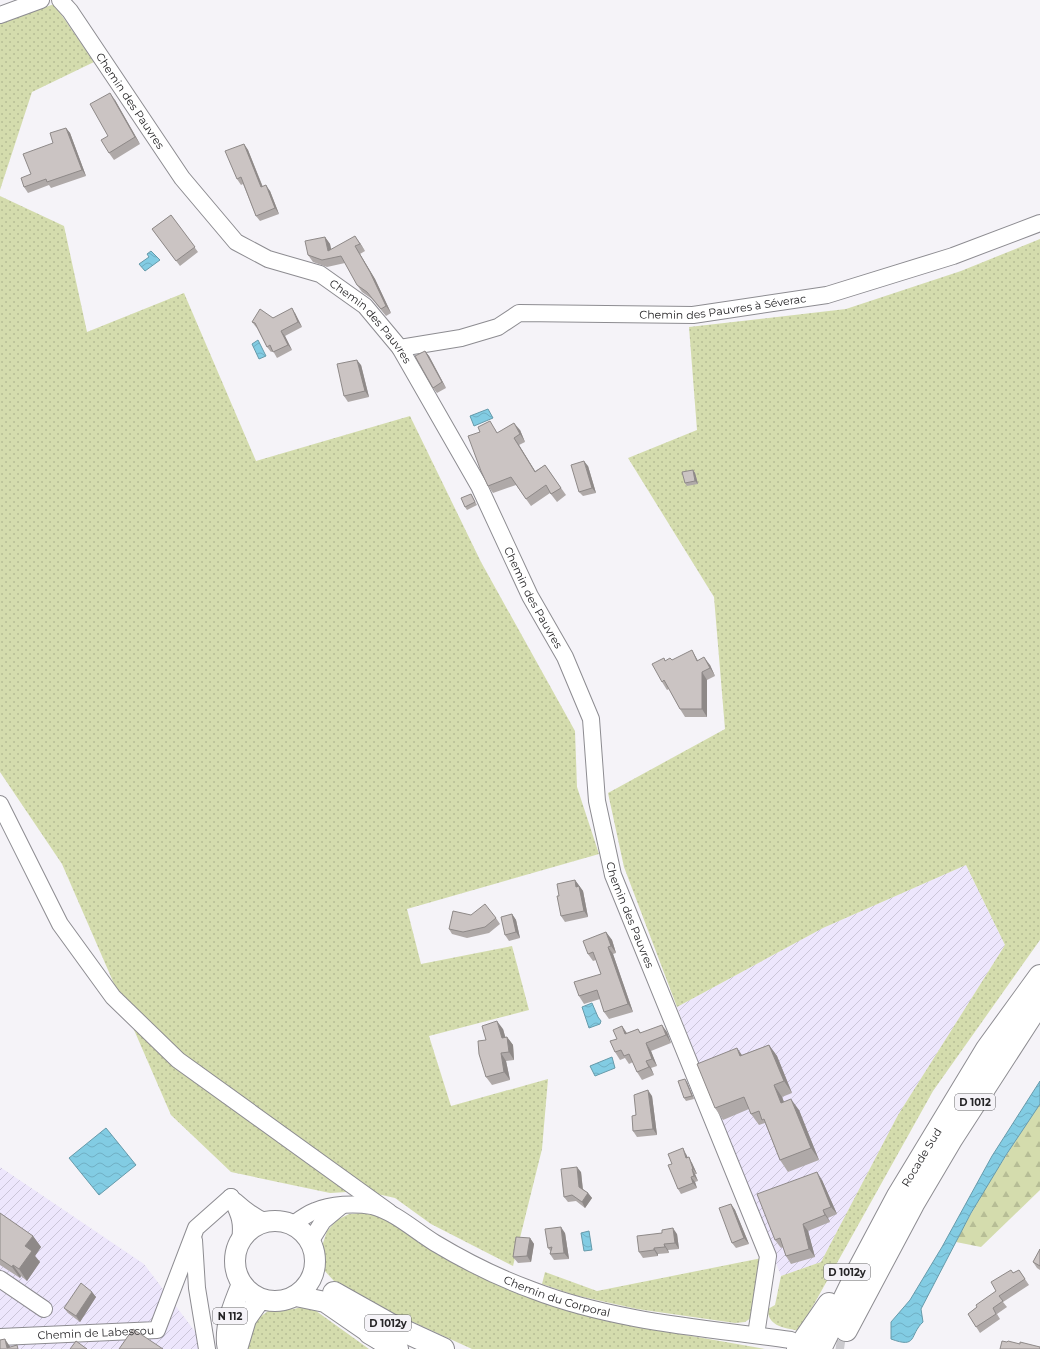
<svg xmlns="http://www.w3.org/2000/svg" width="1040" height="1349" font-family="Montserrat,sans-serif">
<defs>
<pattern id="industrial-furrows" width="10" height="10" patternUnits="userSpaceOnUse"><rect width="10" height="10" fill="#ede6fc"/><path d="M-1 1l2-2M0 10L10 0M9 11l2-2" fill="none" stroke="#cbc5d8"/></pattern>
<pattern id="grass-dots" width="8" height="8" patternUnits="userSpaceOnUse"><rect width="8" height="8" fill="#d4dcad"/><path d="M2 2h.1M6 6h.1" fill="none" stroke="#b6bd95" stroke-width="1.8" stroke-linecap="round"/></pattern>
<pattern id="forest-firs" width="22" height="20" patternUnits="userSpaceOnUse"><rect width="22" height="20" fill="#d4dcad"/><path d="M5 1l3.5 6h-7zM16 11l3.5 6h-7z" fill="#b6bd95"/></pattern>
<pattern id="water-waves" width="16" height="10" patternUnits="userSpaceOnUse"><rect width="16" height="10" fill="#82cce3"/><path d="M0 5q4-4 8 0t8 0" fill="none" stroke="#70afc3"/></pattern>
</defs>
<rect width="100%" height="100%" fill="#f5f3f8"/>
<!-- industrial -->
<path fill="url(#industrial-furrows)" d="M966,865L1005,945L898,1115L821,1262L781,1276L677,1007L823,928Z
M0,1167L144,1264L206,1346L204,1349H0Z"/>
<!-- grass -->
<path fill="url(#grass-dots)" d="M54,4L94,62L32,92L0,190V24Z
M0,196L64,226L87,332L184,293L256,461L410,416L481,562L575,731L577,787L599,854L407,909L421,964L512,946L529,1010L429,1036L451,1106L548,1079L542,1149L513,1266L431,1224L395,1198L364,1191L330,1193L231,1172L171,1115L62,864L0,772Z
M1040,239V940L933,1091L799,1331C786,1328 767,1327 768,1309L775,1305L781,1276L821,1262L898,1115L1005,945L966,865L823,928L677,1007L624,867L608,793L725,729L714,597L628,458L697,430L689,327L846,309L961,271Z
M364,1213L378,1216L391,1222L447,1260L521,1295L606,1321L765,1349H472L380,1307L377,1309L334,1281L324,1270L322,1246L327,1231L337,1220L349,1214Z
M762,1258L751,1318L745,1322L735,1323L637,1309L574,1295L542,1284L545,1272L597,1291Z
M305,1306L312,1308L369,1349H247L252,1328L260,1317L268,1311L294,1309Z"/>
<!-- forest -->
<path fill="url(#forest-firs)" d="M1040,1104V1190L981,1247L956,1242C980,1194 1010,1149 1040,1104Z"/>
<!-- water -->
<path fill="url(#water-waves)" stroke="#669aaa" d="M151,251L160,260L145,271L139,264L149,257L147,254Z
M258,340L266,356L259,359L252,344Z
M488,409L493,418L474,426L470,416Z
M592,1003L598,1017L601,1021L600,1024L589,1028L582,1007Z
M612,1057L615,1068L595,1076L590,1066Z
M1040,1081V1104L1006,1155L971,1213L921,1309L923,1322C909,1335 918,1349 891,1339V1322L910,1300L942,1247L992,1156Z
M106,1128L136,1165L99,1195L69,1158Z
M589,1231L592,1250L584,1251L581,1233Z"/>
<g fill="none" stroke-linecap="round" stroke-linejoin="round">
<!-- minor-tunnel -->
<path stroke="#cbcace" stroke-width="16" stroke-dasharray="16 8" stroke-linecap="butt" d="M812,1344L844,1349"/>
<!-- minor casing -->
<g stroke="#8d8c91" stroke-width="18">
<g id="minor">
<path id="s1" d="M60,0L70,11L182,178L236,242L268,259L320,274L365,306L400,348L479,486L530,596L565,657L591,719L597,801L613,875L768,1256L756,1335"/>
<path d="M0,15L41,0"/>
<path id="s2" d="M400,348L461,338L498,327L519,313L693,315L827,295L953,256L1040,223"/>
<path d="M0,804L60,924L113,997L178,1060L389,1212"/>
<path d="M231,1197C239,1214 243,1221 240,1241"/>
<path d="M235,1201C245,1210 254,1217 266,1222"/>
<path id="s3" d="M292,1225C299,1220 307,1214 315,1211C331,1204 355,1203 372,1206C395,1212 414,1230 435,1243C465,1261 499,1278 532,1290C615,1322 705,1328 791,1340"/>
<path d="M194,1240L197,1288L207,1349"/>
<path d="M310,1242L323,1221L341,1206"/>
<path d="M0,1279L44,1309"/>
<path id="s4" d="M0,1337L157,1330L196,1228L231,1197"/>
</g>
</g>
<!-- major casing -->
<g stroke="#8d8c91" stroke-width="22">
<path id="major" d="M235 1261a40 40 0 1 1 80 0a40 40 0 1 1-80 0Z
M296,1296L325,1302L383,1342
M228,1349C223,1329 234,1303 242,1284
M237,1349L246,1319L260,1299"/>
</g>
<!-- highway casing -->
<g stroke="#8d8c91" stroke-width="24">
<g id="highway">
<path d="M334,1293L391,1325L443,1349"/>
<path d="M846,1330L913,1204L952,1138L1040,1002"/>
<path d="M370,1333L397,1349"/>
<path d="M798,1349L829,1304"/>
<path id="s5" d="M820,1349L856,1275L898,1196L987,1049L1040,976"/>
</g>
</g>
<!-- minor -->
<use href="#minor" stroke="#fff" stroke-width="16"/>
<!-- major -->
<use href="#major" stroke="#fff" stroke-width="20"/>
<!-- highway -->
<use href="#highway" stroke="#fff" stroke-width="22"/>
</g>
<!-- wall -->
<path fill="#afa9a8" d="M115,100L140,144L114,160L109,153L108,136Z
M66,128L70,133L86,176L51,188L49,185L28,193L24,187L31,174Z
M244,144L248,150L263,187L270,191L279,214L260,221L256,216L243,184L241,185L237,179Z
M171,215L198,252L180,266L152,229Z
M325,237L330,244L331,249L360,243L365,251L360,254L375,279L391,313L386,316L372,299L362,292L357,285L345,263L327,267L313,262L308,255Z
M295,313L302,327L285,336L292,350L277,358L273,351L271,352L267,347L257,328L256,327L252,322Z
M425,351L429,356L446,388L437,393L433,388Z
M361,365L369,397L348,402L344,396Z
M495,429L497,433L520,430L525,442L519,445L535,471L545,465L566,495L557,502L550,493L531,506L516,485L493,493L488,486Z
M588,466L596,493L583,496L579,492Z
M693,470L695,473L698,484L687,486L685,483Z
M471,494L477,505L467,510L465,507Z
M672,660H698L710,665L715,676L707,680V717H685L680,709L669,689L667,690L662,682L666,661Z
M575,880L583,891L588,917L565,922L561,916L559,896Z
M512,914L516,920L520,938L509,941L505,935Z
M471,915L496,918L500,924L489,933L467,938L452,934L449,929Z
M606,932L612,940L616,953L613,954L633,1012L609,1019L604,1012L600,999L584,1004L579,996L601,974L596,960L593,961L588,954Z
M622,1026L627,1033L638,1029L641,1033L667,1032L671,1043L651,1051L657,1066L651,1068L654,1075L642,1080L637,1072L633,1062L629,1064L625,1058L620,1060L615,1052L617,1039Z
M503,1029L505,1037H507L513,1045L514,1060L506,1061L510,1080L492,1085L486,1077V1040Z
M769,1045L777,1056L792,1093L782,1097L784,1102L799,1110L819,1160L788,1172L780,1160L765,1123L759,1125L751,1114L749,1109L723,1120L715,1108L737,1048L742,1055Z
M687,1082L694,1099L686,1101L684,1098Z
M652,1096L657,1135L637,1137L633,1131L636,1115Z
M686,1154L688,1158L692,1163L697,1174H695L698,1181L695,1182L697,1188L681,1194L678,1189L672,1164Z
M581,1172L583,1189L588,1193L592,1198L585,1208L576,1201L568,1202L564,1197Z
M822,1180L837,1214L828,1218L830,1222L808,1231L815,1257L791,1264L786,1256L783,1247L781,1248L775,1240Z
M731,1204L735,1210L749,1244L736,1248L732,1243Z
M0,1213L33,1236L41,1247L35,1256L40,1262L27,1281L21,1276L20,1278L0,1265Z
M565,1233L569,1259L554,1260L550,1254L551,1252L548,1248Z
M677,1234L679,1249L668,1250L669,1253L658,1254V1256L643,1258L639,1252Z
M530,1238L534,1244L531,1262L518,1263L513,1257Z
M1040,1249V1270L1037,1268L1033,1262Z
M1019,1270L1029,1285L1003,1302L1007,1307L997,1314L1000,1319L980,1333L968,1314L977,1307L996,1291L1013,1273Z
M92,1292L96,1297L80,1322L68,1313L64,1308Z"/>
<!-- shaded-wall -->
<path fill="#8e8988" d="M110,93L115,100L140,144L135,137Z
M66,128L70,133L86,176L82,170Z
M244,144L248,150L265,193L261,187Z
M266,185L270,191L279,214L275,208Z
M355,236L360,243L365,251L360,244Z
M325,237L330,244L333,258L328,251Z
M355,246L360,254L375,279L391,313L386,306Z
M292,308L295,313L302,327L298,322Z
M281,331L285,336L292,350L288,345Z
M425,351L429,356L446,388L442,382Z
M357,360L361,365L369,397L365,391Z
M514,423L520,430L525,442L520,434Z
M514,438L519,445L540,479L535,472Z
M584,461L588,466L596,493L592,488Z
M693,470L695,473L698,484L695,481Z
M692,650L697,659L703,669L697,661Z
M704,657L710,665L715,676L710,668Z
M702,672L707,680V717L702,709Z
M575,880L583,891L588,917L584,911L576,887Z
M512,914L516,920L520,938L516,932Z
M606,932L612,940L616,953L611,946Z
M608,947L613,954L633,1012L628,1004Z
M497,1021L503,1029L508,1046L502,1038Z
M662,1025L667,1032L671,1043L666,1035Z
M622,1026L627,1034H625Z
M507,1037L513,1045L514,1060L509,1052Z
M646,1043L651,1051L657,1066L652,1059Z
M769,1045L777,1056L792,1093L784,1081Z
M737,1048L745,1060L740,1056Z
M501,1053L506,1061L510,1080L504,1072Z
M646,1061L651,1068L654,1075L649,1067Z
M685,1079L687,1082L694,1099L692,1096Z
M774,1085L782,1097L789,1115L781,1103Z
M648,1090L652,1096L657,1135L653,1129Z
M791,1099L799,1110L819,1160L811,1148Z
M683,1148L686,1154L690,1163L686,1158Z
M689,1157L692,1163L697,1174L693,1169Z
M577,1167L581,1172L583,1192L579,1187Z
M692,1169L695,1174L698,1181L694,1176Z
M817,1172L822,1180L837,1214L831,1207Z
M691,1177L695,1182L697,1188L693,1183Z
M588,1193L592,1198L585,1208L582,1202Z
M731,1204L735,1210L749,1244L744,1238Z
M823,1210L828,1218L830,1222L825,1215Z
M803,1224L808,1231L815,1257L809,1249Z
M561,1227L565,1233L569,1259L564,1253Z
M673,1228L677,1234L679,1249L675,1243Z
M33,1236L41,1247L35,1256L40,1262L27,1281L19,1269L25,1246Z
M530,1238L534,1244L531,1262L527,1256Z
M664,1244L668,1250L669,1253L665,1247Z
M654,1248L658,1254V1256L654,1250Z
M13,1265L21,1276L20,1278L12,1267Z
M92,1292L96,1297L80,1322L76,1316Z
M5,1339L11,1348H7Z"/>
<!-- building -->
<path fill="#cbc4c3" stroke="#8e8988" d="M110,93L135,137L109,153L101,140L108,136L90,104Z
M66,128L82,170L47,182L46,179L24,187L21,178L31,174L23,154L53,143L50,133Z
M244,144L261,187L266,185L275,208L256,216L241,177L237,179L225,151Z
M171,215L195,247L176,261L152,229Z
M355,236L360,244L355,246L370,272L386,306L381,309L367,292L357,285L341,256L322,260L308,255L305,241L325,237L328,251Z
M292,308L298,322L281,331L288,345L273,352L270,345L267,347L255,323L252,322L260,309L273,318Z
M425,351L442,382L433,388L415,356Z
M357,360L365,391L344,396L337,364Z
M490,421L497,433L514,423L520,434L514,438L535,472L545,465L561,488L551,494L546,485L526,499L511,477L488,486L481,471L468,436L480,432L478,427Z
M584,461L592,488L579,492L571,465Z
M693,470L695,481L685,483L682,472Z
M471,494L475,502L465,507L461,498Z
M692,650L697,661L704,657L710,668L702,672V709H680L664,680L662,682L652,664L664,658L665,661L670,658L672,660Z
M575,880L576,887L579,886L584,911L561,916L557,896H559L557,884Z
M485,904L496,918L485,927L463,932L449,929L453,911L471,915Z
M512,914L516,932L505,935L501,917Z
M606,932L611,946L608,947L628,1004L604,1012L597,990L579,996L574,982L601,974L593,952L588,954L583,941Z
M497,1021L502,1038L507,1037L509,1052L501,1053L504,1072L486,1077L479,1054L478,1041L486,1040L482,1026Z
M662,1025L666,1035L646,1043L652,1059L646,1061L649,1067L637,1072L629,1054L624,1056L621,1050L615,1052L610,1041L617,1039L613,1030L622,1026L625,1034L638,1029L640,1033Z
M769,1045L784,1081L774,1085L781,1103L791,1099L811,1148L780,1160L764,1119L762,1120L759,1111L751,1114L744,1097L715,1108L697,1064L737,1048L740,1056Z
M685,1079L692,1096L684,1098L678,1081Z
M648,1090L653,1129L633,1131L632,1116L636,1115L634,1095Z
M683,1148L686,1158L689,1157L693,1169H692L694,1176L691,1177L693,1183L678,1189L668,1165L672,1164L668,1154Z
M577,1167L579,1187L588,1193L582,1202L572,1195L564,1197L561,1169Z
M817,1172L831,1207L823,1210L825,1215L803,1224L809,1249L786,1256L780,1238L775,1240L757,1194Z
M731,1204L744,1238L732,1243L719,1208Z
M0,1213L33,1236L25,1246L32,1251L19,1269L13,1265L12,1267L0,1259Z
M561,1227L564,1253L550,1254L552,1247L548,1248L545,1229Z
M673,1228L675,1243L664,1244L665,1247L654,1248V1250L639,1252L637,1236L662,1233V1230Z
M516,1237L530,1238L527,1256L513,1257Z
M1040,1249V1266L1033,1262Z
M1011,1270L1013,1273L1019,1270L1025,1279L999,1296L1003,1301L993,1308L996,1314L976,1327L968,1314L977,1307L976,1305L996,1291L991,1282Z
M81,1283L92,1292L76,1316L64,1308Z
M133,1329L163,1349H119Z
M5,1339L7,1348L17,1345L18,1349H0V1340Z
M76,1341L87,1349H70Z
M1002,1341L1007,1342L1008,1341L1020,1344V1342L1040,1347V1349H1000Z"/>
<g text-anchor="middle" dominant-baseline="central" stroke-width="4" stroke-linejoin="round" paint-order="stroke">
<!-- shield labels -->
<g fill="#f5f3f8" stroke="#636265" stroke-width="1">
<rect x="955" y="1094" width="40" height="16" rx="3"/>
<rect x="824" y="1264" width="46" height="16" rx="3"/>
<rect x="213" y="1308" width="34" height="16" rx="3"/>
<rect x="365" y="1315" width="46" height="16" rx="3"/>
</g>
<g font-size="10" font-weight="bold" fill="#252426">
<text x="975" y="1102">D 1012</text>
<text x="847" y="1272">D 1012y</text>
<text x="230" y="1316">N 112</text>
<text x="388" y="1323">D 1012y</text>
</g>
<!-- street labels -->
<g font-size="11" fill="#252426" stroke="#f5f3f8">
<text stroke="none"><textPath href="#s1" startOffset="123">Chemin des Pauvres</textPath></text>
<text stroke="none"><textPath href="#s2" startOffset="330">Chemin des Pauvres à Séverac</textPath></text>
<text stroke="none"><textPath href="#s1" startOffset="460">Chemin des Pauvres</textPath></text>
<text stroke="none"><textPath href="#s1" startOffset="783">Chemin des Pauvres</textPath></text>
<text stroke="none"><textPath href="#s1" startOffset="1119">Chemin des Pauvres</textPath></text>
<text stroke="none"><textPath href="#s5" startOffset="217">Rocade Sud</textPath></text>
<text stroke="none"><textPath href="#s3" startOffset="292">Chemin du Corporal</textPath></text>
<text stroke="none"><textPath href="#s4" startOffset="96">Chemin de Labescou</textPath></text>
</g>
</g>
</svg>
